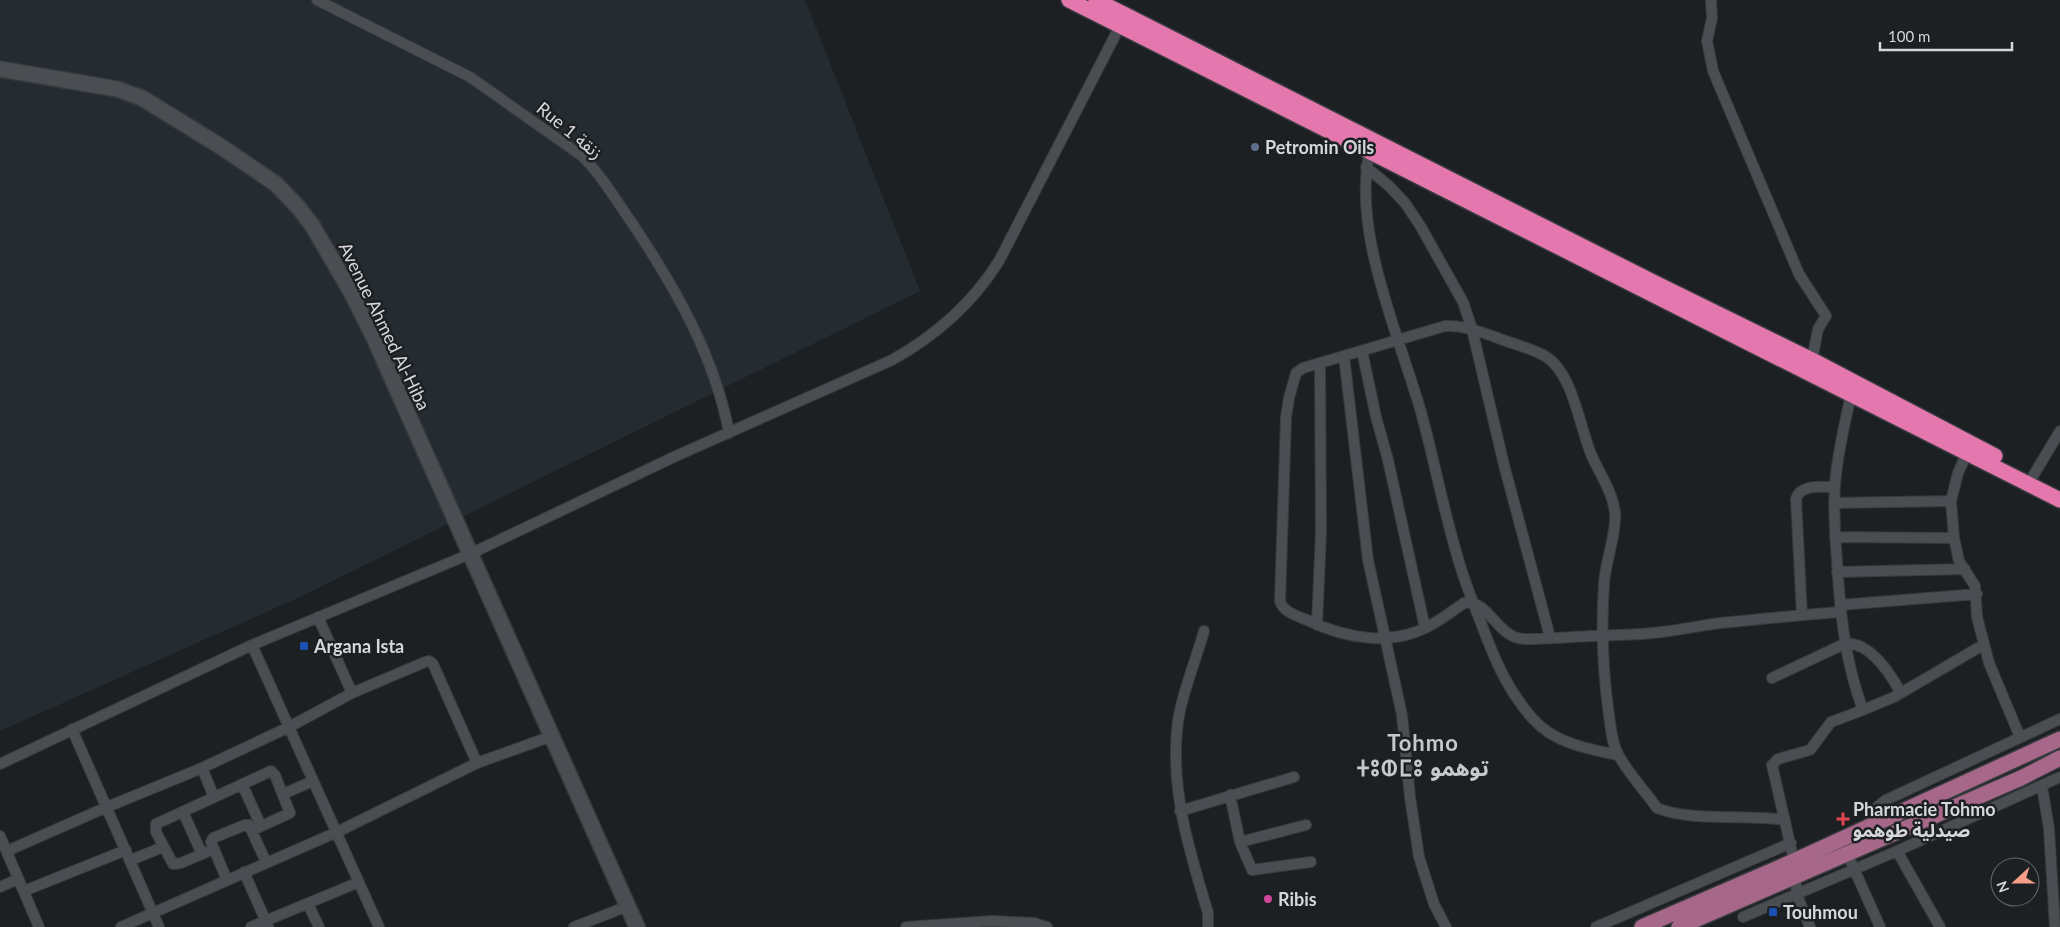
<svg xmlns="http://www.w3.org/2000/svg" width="2060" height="927" font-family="Lato,'Noto Sans Arabic','Noto Sans Tifinagh',sans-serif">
<rect width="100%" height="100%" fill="#1d2023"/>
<!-- built -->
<path fill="#242c32" d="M0,0H805L920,291L302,596L0,731Z"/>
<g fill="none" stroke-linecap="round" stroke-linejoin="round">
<!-- street casing -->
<g stroke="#383b3e" stroke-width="12">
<path id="street" d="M317,0L470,77L582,156C602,176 616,200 632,223C675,287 715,357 729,433
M1711,0L1712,18L1707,41L1713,71L1799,274L1826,316L1818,329L1812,360
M1370,151C1351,230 1399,335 1421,412C1434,459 1443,508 1457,555C1463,578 1472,600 1481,623C1494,658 1507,690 1533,719C1554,743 1588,749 1618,755
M1366,167L1389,186L1405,203L1421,227L1463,302L1472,329L1504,465L1550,637
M1362,351L1376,417L1388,460L1425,628
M1344,356L1368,560L1402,715L1410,797L1419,857L1434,904L1446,927
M1967,453L1958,473L1951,501L1954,538L1959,561L1975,586L1977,617L1989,663L2020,737
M2033,476L2060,431
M1834,503L1951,501
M1835,537L1954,538
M1837,572L1965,569
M1840,605L1977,594
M1802,615L1796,499C1800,484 1822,487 1835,487
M318,617L352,693
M1317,625L1321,532L1320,364
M1204,631C1196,660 1179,701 1177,730C1171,793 1190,853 1208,913V927
M252,645L379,927
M1772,678L1844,644C1870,640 1891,675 1901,693
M1863,710L1894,697L1983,645
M72,729L159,927
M0,764L252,645L470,554L676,456L892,360C937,335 972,304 999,261L1120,26
M202,768L214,797
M242,784L261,826
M2042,786L2049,829L2055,927
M283,794L313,781
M1230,795L1240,842L1252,870L1311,862
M1180,811L1294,777
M183,812L202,854
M1785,820C1748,814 1690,822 1657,808C1645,791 1629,774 1619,756C1612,745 1611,729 1609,716C1603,673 1601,627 1604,584C1605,563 1617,532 1615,513C1613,492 1599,473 1591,454C1579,425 1573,373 1545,356C1533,349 1517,345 1503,340C1484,333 1465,325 1445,326L1303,368L1296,373L1289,398L1286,417L1280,601C1283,612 1297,616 1307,620C1344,638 1391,647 1429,626C1441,620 1452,611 1464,603C1490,599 1497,640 1526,639C1548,639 1569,637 1591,636C1611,635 1632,635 1652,633C1675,631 1697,626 1720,623C1760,619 1801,615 1841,612
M1866,828L1877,807L1886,800L2060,719
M0,836L39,927
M1240,842L1306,825
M214,849L181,863L173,864L156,832V824L271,771L275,775L290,813L253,830
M7,851L107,807L202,768L289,727L352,693L425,662L429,661L433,664L477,763
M1897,851L1940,927
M1847,853L1880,927
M131,860L163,847
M244,872L268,926
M227,880L211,842L213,838L245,825H249L266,862
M0,887L18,879
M24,891L126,850
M308,904L319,927
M1743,917L1897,851L2060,777
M121,927L337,832L477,763L552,736
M251,927L359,882
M574,927L628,906
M906,927L992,921L1034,923L1047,927
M1596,927L1791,843
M1810,927L1797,895L1794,861L1772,765L1778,759L1810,750L1831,722L1863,710C1845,662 1840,612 1837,561C1835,535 1833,510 1835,485C1837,454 1845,424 1851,394"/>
</g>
<!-- secondary casing -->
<g stroke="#383b3e" stroke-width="18">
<path id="secondary" d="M0,69L117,89L142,98L220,146L276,184L298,207L312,225L351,292L374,338L637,927"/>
</g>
<!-- primary casing -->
<g stroke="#383b3e" stroke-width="18">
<path id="primary" d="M1642,927L1794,861L2060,739
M1679,927L2021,778L2060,758"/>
</g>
<!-- highway casing -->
<g stroke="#383b3e" stroke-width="18">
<path id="highway" d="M1069,0L2060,500
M1096,0L1655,283L1812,360L1995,456"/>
</g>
<!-- street -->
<use href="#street" stroke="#4a4e52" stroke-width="10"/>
<!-- secondary -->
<use href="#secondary" stroke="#4a4e52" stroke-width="15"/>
<!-- primary -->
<use href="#primary" stroke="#a66789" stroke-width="15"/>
<!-- highway -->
<use href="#highway" stroke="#e477ad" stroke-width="15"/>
</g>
<!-- markers -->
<circle fill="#5c6f8a" stroke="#1d2023" stroke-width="2" cx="1255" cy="147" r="5"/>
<g fill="#1a4fb4" stroke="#1d2023" stroke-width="2">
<rect x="299" y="641" width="10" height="10" rx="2.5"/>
<rect x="1768" y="907" width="10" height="10" rx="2.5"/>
</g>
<path fill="#e0444e" stroke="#1d2023" stroke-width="2" d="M1840.5 811.5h5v5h5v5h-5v5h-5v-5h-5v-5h5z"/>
<circle fill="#d1479c" stroke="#1d2023" stroke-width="2" cx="1268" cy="899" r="5"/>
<g text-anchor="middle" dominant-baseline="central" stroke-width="5" stroke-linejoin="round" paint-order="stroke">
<!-- street labels -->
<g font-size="18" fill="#d5d7d9" stroke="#1d2023">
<text transform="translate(570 130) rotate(39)">Rue 1 زنقة</text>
<text transform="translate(385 326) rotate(64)">Avenue Ahmed Al-Hiba</text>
</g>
<!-- poi labels -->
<g font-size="18" font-weight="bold" fill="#d5d7d9" stroke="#1d2023" text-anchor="start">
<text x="1265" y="147">Petromin Oils</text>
<text x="314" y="646">Argana Ista</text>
<text x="1853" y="809">Pharmacie Tohmo<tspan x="1853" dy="21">صيدلية طوهمو</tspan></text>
<text x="1278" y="899">Ribis</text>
<text x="1783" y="912">Touhmou</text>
</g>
<!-- district labels -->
<g font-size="22" font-weight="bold" letter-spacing="1" fill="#c4c9cd" stroke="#1d2023">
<text x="1423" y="742">Tohmo<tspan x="1423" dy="25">ⵜⵓⵀⵎⵓ توهمو</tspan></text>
</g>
</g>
<!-- north arrow -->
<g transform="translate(2015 882) rotate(249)"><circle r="24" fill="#1d2023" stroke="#67696c"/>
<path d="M0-4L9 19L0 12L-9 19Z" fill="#f49e88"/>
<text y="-8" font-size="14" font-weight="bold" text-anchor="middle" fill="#d5d7d9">N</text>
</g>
<!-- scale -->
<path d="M1880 42v8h132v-8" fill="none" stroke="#d5d7d9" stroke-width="2.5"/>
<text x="1888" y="42" font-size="15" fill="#d5d7d9" stroke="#1d2023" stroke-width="4" paint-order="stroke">100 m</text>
</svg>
